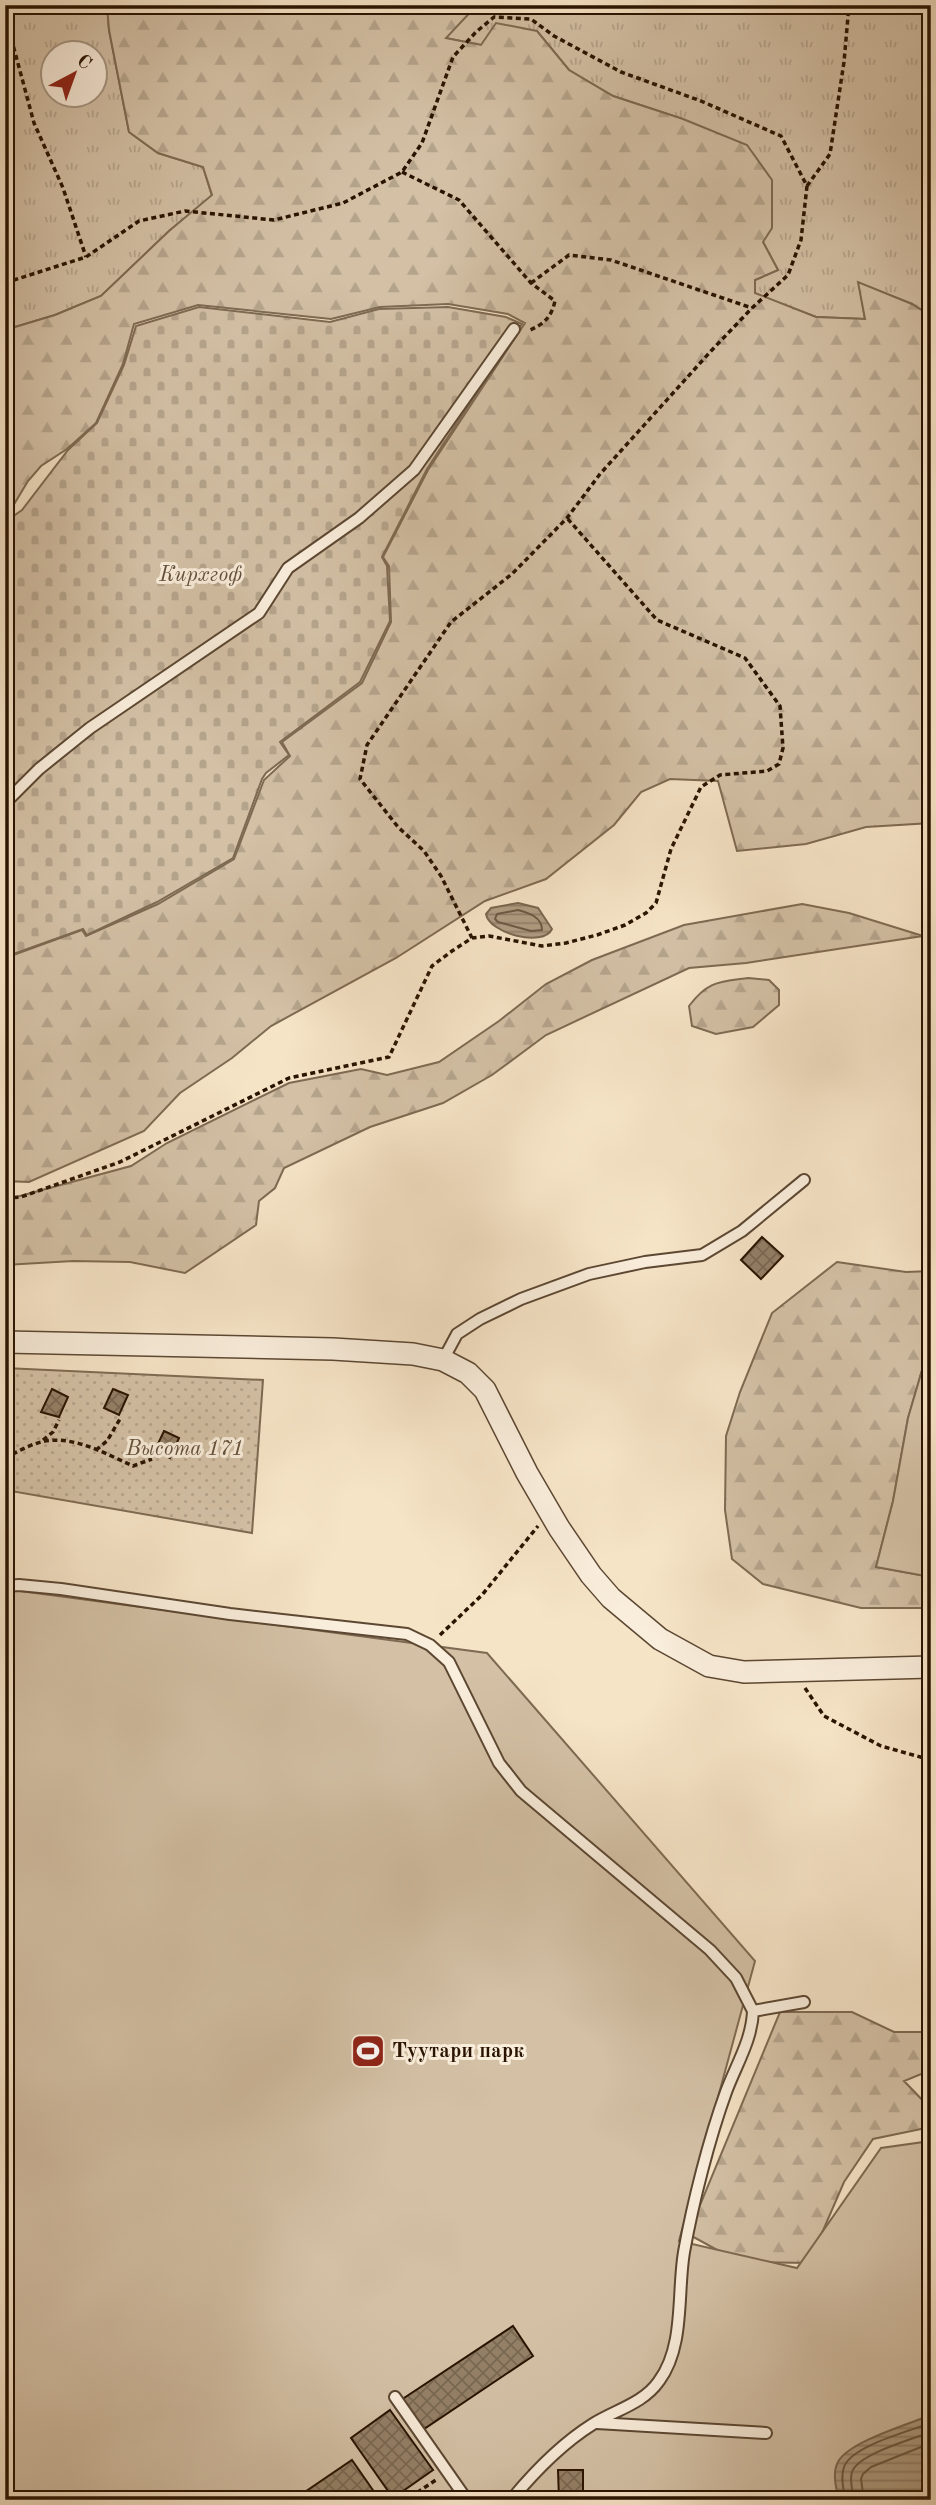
<svg xmlns="http://www.w3.org/2000/svg" width="936" height="2505" font-family="'Old Standard TT',serif">
<defs>
<pattern id="grass-tufts" width="24" height="20" patternUnits="userSpaceOnUse" patternTransform="scale(1.75)"><rect width="24" height="20" fill="#d3c0a5"/><path d="M3 7l-1-3M5 7V3M7 7l1-3M15 17l-1-3M17 17v-4M19 17l1-3" fill="none" stroke="#b5a48c"/></pattern>
<pattern id="forest-firs" width="22" height="20" patternUnits="userSpaceOnUse" patternTransform="scale(1.75)"><rect width="22" height="20" fill="#d3c0a5"/><path d="M5 1l3.5 6h-7zM16 11l3.5 6h-7z" fill="#b5a48c"/></pattern>
<pattern id="cemetery-stones" width="16" height="16" patternUnits="userSpaceOnUse" patternTransform="scale(1.75)"><rect width="16" height="16" fill="#d3c0a5"/><path d="M2 7V4a2 2 0 0 1 4 0v3zM10 15v-3a2 2 0 0 1 4 0v3z" fill="#b5a48c"/></pattern>
<pattern id="park-dots" width="8" height="8" patternUnits="userSpaceOnUse" patternTransform="scale(1.75)"><rect width="8" height="8" fill="#d3c0a5"/><path d="M2 2h.1M6 6h.1" fill="none" stroke="#b5a48c" stroke-width="1.8" stroke-linecap="round"/></pattern>
<pattern id="water-rules" width="6" height="5" patternUnits="userSpaceOnUse" patternTransform="scale(1.75)"><rect width="6" height="5" fill="#b09d83"/><path d="M0 2.5h6" fill="none" stroke="#8f7f69"/></pattern>
<pattern id="building-cross-hatch" width="8" height="8" patternUnits="userSpaceOnUse" patternTransform="scale(1.75)"><rect width="8" height="8" fill="#948067"/><path d="M0 0l8 8M0 8l8-8" fill="none" stroke="#796852"/></pattern>
</defs>
<rect width="100%" height="100%" fill="#f6e4c7"/>
<filter id="stains"><feTurbulence type="fractalNoise" baseFrequency=".00286" numOctaves="4"/><feColorMatrix values="0 0 0 0 .2 0 0 0 0 .09 0 0 0 0 .02 0 0 0 .5 -.17"/></filter>
<radialGradient id="worn" r=".72"><stop offset=".6" stop-color="#630" stop-opacity="0"/><stop offset="1" stop-color="#630" stop-opacity=".3"/></radialGradient>
<!-- grass -->
<path fill="url(#grass-tufts)" stroke="#7e6a52" stroke-width="2" fill-rule="evenodd" d="M5,5H107L109,30L129,132L158,153L203,167L212,196L169,231L101,296L55,315L5,330ZM52,52H94V94H52Z
M477,5H931V316L912,304L859,283L865,319L816,317L754,293L755,280L778,270L763,242L683,119L613,96L569,70L537,31L481,45L445,38Z"/>
<!-- forest -->
<path fill="url(#forest-firs)" stroke="#7e6a52" stroke-width="2" d="M107,5H477L446,38L481,45L496,23L537,31L569,70L613,96L683,119L747,145L772,180V228L763,242L778,270L755,280V293L816,317L865,319L858,282L912,304L931,316V823L866,827L806,844L737,851L718,781L670,779L641,792L614,825L546,879L485,901L396,958L271,1026L232,1058L180,1093L144,1131L29,1182L5,1181V958L82,930L86,936L158,904L234,859L264,780L290,756L282,742L362,683L391,622L389,566L383,557L428,470L525,323L508,314L448,304L380,307L331,319L198,305L134,324L123,364L96,423L67,449L41,466L28,481L13,506L5,512V330L55,315L101,296L169,231L212,195L203,167L158,153L129,132L109,30Z
M802,904L849,913L923,936L746,963L689,968L546,1035L492,1075L443,1103L370,1127L284,1168L275,1188L259,1201L256,1225L185,1273L130,1262L73,1261L5,1265V1200L131,1166L167,1143L289,1083L361,1069L387,1075L439,1062L499,1021L546,984L592,960L684,925Z
M748,978L769,980L779,990V1005L753,1027L716,1034L692,1026L689,1006C708,981 719,982 748,978Z
M837,1262L906,1272L931,1271V1348L928,1350L908,1418L893,1501L876,1567L931,1577V1608H861L763,1584L732,1559L725,1510L726,1436L740,1392L772,1313Z
M780,2012H852L894,2032H931V2070L904,2081L931,2109V2127L873,2139L844,2182L809,2263L739,2262L688,2234Z"/>
<!-- cemetery -->
<path fill="url(#cemetery-stones)" stroke="#7e6a52" stroke-width="2" d="M199,307L330,322L379,309L448,307L506,317L522,324L427,469L382,557L387,566L390,621L360,682L280,742L289,755L266,773L262,779L233,858L157,902L87,935L83,929L5,957V522L22,510L68,450L97,423L124,365L136,326Z"/>
<!-- park -->
<path fill="url(#park-dots)" stroke="#7e6a52" stroke-width="2" d="M5,1368L263,1380L252,1533L5,1490Z"/>
<!-- pitch -->
<path fill="#d3c0a5" stroke="#7e6a52" stroke-width="2" d="M931,1348V1577L876,1567L893,1501L908,1418L928,1350Z
M5,1589L487,1653L755,1961L679,2241L797,2268L881,2148L931,2141V2500H5Z"/>
<!-- water -->
<path fill="url(#water-rules)" stroke="#7a664f" stroke-width="2" d="M518,903L538,908L552,929C543,948 489,933 486,914L491,908Z
M931,2415V2500H839C836,2488 832,2473 838,2462C848,2442 909,2424 931,2415Z"/>
<g fill="none" stroke-linecap="round" stroke-linejoin="round">
<!-- shore -->
<path stroke="#6c5842" stroke-width="2" d="M518,910C529,913 542,917 542,930L531,931L498,922L495,919L497,914Z
M845,2500C844,2489 840,2478 844,2467C851,2446 910,2431 931,2423
M854,2500C853,2491 849,2481 852,2472C858,2454 913,2439 931,2432
M864,2500L861,2479L863,2474L871,2467L931,2443"/>
</g>
<!-- building -->
<path fill="url(#building-cross-hatch)" stroke="#291300" stroke-width="2" d="M762,1237L783,1256L761,1279L741,1260Z
M52,1389L68,1397L59,1417L41,1412Z
M113,1389L128,1395L119,1415L104,1408Z
M164,1431L179,1438L170,1458L155,1450Z
M513,2326L533,2356L421,2431L401,2400Z
M390,2410L433,2470L393,2498L351,2438Z
M352,2460L377,2496L371,2500H293Z
M558,2470H583V2500H559Z"/>
<g fill="none" stroke-linecap="round" stroke-linejoin="round">
<!-- lane casing -->
<g stroke="#5c4732" stroke-width="14">
<path id="lane" d="M5,803L39,769L90,728L259,613L288,568L359,518L414,470L514,329
M443,1360L457,1334L480,1319L521,1299L589,1274L645,1262L702,1255L742,1231L804,1180
M5,1586L19,1585L61,1589L230,1614L407,1634L430,1645L449,1662L499,1763L521,1791L710,1950L736,1978L753,2011
M395,2397L467,2500
M597,2423L766,2433
M511,2500C535,2471 561,2444 593,2424C615,2410 643,2404 659,2381C685,2346 677,2293 684,2252C693,2202 709,2139 726,2092C736,2065 752,2040 753,2011L804,2002"/>
</g>
<!-- street casing -->
<g stroke="#5c4732" stroke-width="24">
<path id="street" d="M5,1342L333,1349L413,1354L443,1360L468,1373L485,1390L527,1473L559,1528L591,1575L611,1598L660,1639L709,1666L744,1672L931,1667"/>
</g>
<!-- path -->
<path stroke="#291300" stroke-width="3.5" stroke-dasharray="5 3.5" stroke-linecap="butt" d="M6,5L9,30L34,123L63,188L86,257
M402,172L459,200L531,283L555,301C551,318 544,324 528,331
M807,186L830,154L844,62L849,5
M5,278L14,280L86,257L139,221L185,211L274,220L343,203L402,172L422,143L453,57L476,32L494,17L531,19L554,36L621,72L701,101L781,136L807,186L801,240L788,275L752,308L711,351L600,474L567,518L512,574L451,622L367,745L360,779L398,827L424,851L441,876L472,938
M531,283L569,255L611,260L752,308
M5,1198L21,1197L120,1162L289,1078L389,1057L432,966L452,951L472,938L489,936L542,946L566,943L597,935L625,925L646,913L656,903L671,849L701,787L720,775L767,771L779,764L783,748L780,706L745,658L657,620L567,518
M43,1440L53,1432L59,1420
M96,1450L107,1441L120,1419
M5,1458C17,1452 29,1445 41,1442C72,1434 106,1454 133,1466L152,1459
M440,1635L482,1595L538,1526
M805,1688L824,1716L881,1746L931,1760
M402,2500L410,2497L436,2480"/>
<!-- lane -->
<use href="#lane" stroke="#f9eddb" stroke-width="10"/>
<!-- street -->
<use href="#street" stroke="#f9eddb" stroke-width="21"/>
</g>
<!-- icons -->
<defs>
<g id="stadium-square" transform="scale(1.75)"><rect x="-9" y="-9" width="18" height="18" rx="4" fill="#8f2418" stroke="#f9eddb"/><path d="M0-5a6.5 5 0 1 0 0 10a6.5 5 0 1 0 0-10ZM-3.5-1.8h7v3.6h-7Z" fill="#fff"/></g>
</defs>
<g fill-rule="evenodd">
<use href="#stadium-square" x="368" y="2051"/>
</g>
<g text-anchor="middle" dominant-baseline="central" stroke-width="6" stroke-linejoin="round" paint-order="stroke">
<!-- park labels -->
<g font-size="21" font-style="italic" fill="#64503a" stroke="#f9eddb">
<text x="201" y="575">Кирхгоф</text>
<text x="185" y="1449">Высота 171</text>
</g>
<!-- poi labels -->
<g font-size="21" font-weight="bold" fill="#291300" stroke="#f9eddb" text-anchor="start">
<text x="392" y="2051">Туутари парк</text>
</g>
</g>
<!-- margin -->
<rect width="936" height="2505" fill="none" stroke="#f6e4c7" stroke-width="28"/>
<rect x="7" y="7" width="922" height="2491" fill="none" stroke="#291300" stroke-width="3.5"/>
<rect x="14" y="14" width="908" height="2477" fill="none" stroke="#291300" stroke-width="2"/>
<!-- north arrow -->
<g transform="translate(74 74) rotate(41)"><circle r="33" fill="#f9eddb" stroke="#a69683" stroke-width="2"/>
<path d="M0-5L12 26L0 18L-12 26Z" fill="#8f2418"/>
<text y="-10" font-size="19" font-weight="bold" text-anchor="middle" fill="#291300">С</text>
</g>
<rect width="100%" height="100%" filter="url(#stains)"/>
<rect width="100%" height="100%" fill="url(#worn)"/>
</svg>
